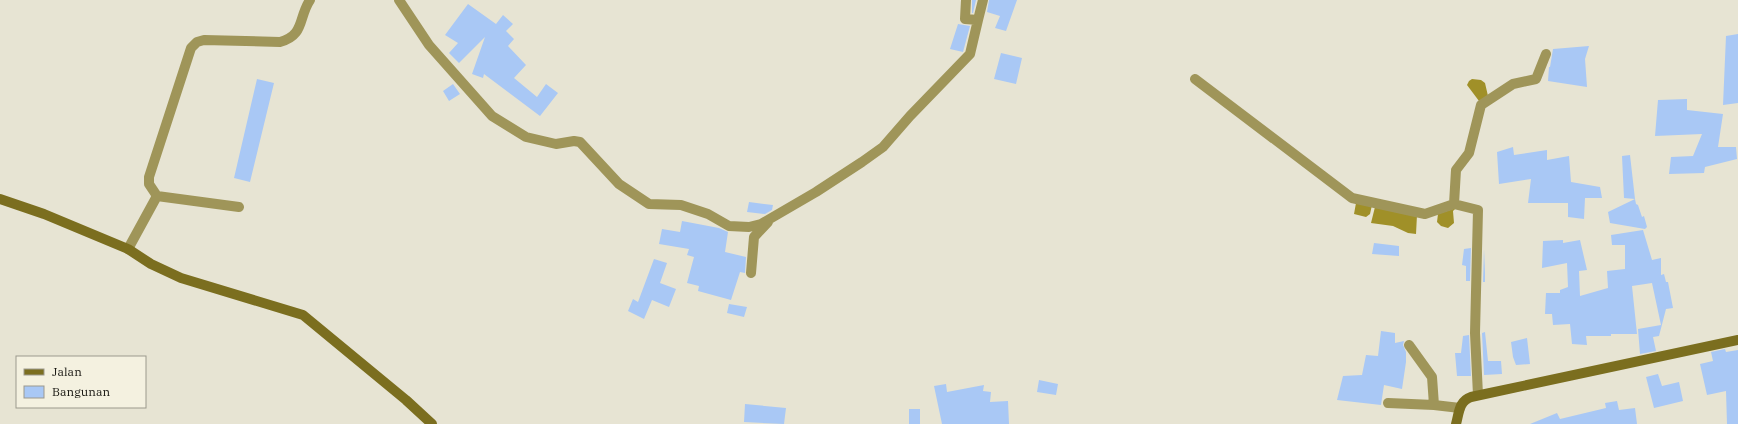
<svg xmlns="http://www.w3.org/2000/svg" width="1738" height="424" font-family="'IBM Plex Serif',serif">
<rect width="100%" height="100%" fill="#e7e4d3"/>
<!-- water -->
<path fill="#a09028" d="M1472,79L1481,80L1485,83L1488,96L1479,101L1467,85L1469,81Z
M1356,203L1372,205L1370,214L1366,217L1354,214Z
M1375,207L1417,215L1416,234L1408,233L1393,226L1371,223Z
M1456,208L1453,211L1454,223L1448,228L1441,226L1437,222L1438,214Z"/>
<!-- building -->
<path fill="#a9c8f5" d="M972,0H976L973,13H972Z
M989,0H1017L1006,31L995,28L1000,16L987,12Z
M468,4L496,24L503,15L513,24L506,31L514,39L508,46L526,65L514,78L537,97L546,84L558,93L540,116L484,74L483,78L472,74L485,37L459,63L449,53L458,43L445,35Z
M958,24L970,26L963,52L950,49Z
M1738,34V103L1723,105L1726,36Z
M1589,46L1585,59L1587,87L1548,81L1549,67H1550L1553,49Z
M1001,53L1022,58L1016,84L994,79Z
M257,79L274,83L250,182L234,178Z
M453,84L460,94L449,101L443,91Z
M1687,99V110L1723,114L1718,147H1736L1737,159L1705,167L1704,173L1669,174L1671,157L1693,156L1702,134L1655,136L1658,100Z
M1513,147L1514,155L1547,150V160L1569,156L1571,182L1600,187L1602,198H1585L1584,219L1568,217V203H1528L1531,179L1499,184L1497,152Z
M1630,155L1635,199L1624,198L1622,156Z
M1635,199L1636,204L1638,205L1642,217L1644,216L1647,227L1645,229L1610,223L1608,212Z
M749,202L773,205L772,210L765,214L747,212Z
M682,221L719,228L728,232L725,252L746,257L745,273L740,272L731,300L698,291L699,286L687,283L694,257L687,255L689,249L659,244L662,229L680,232Z
M1643,230L1652,260L1661,258V275L1664,274L1666,282H1668L1673,308L1666,309L1659,336L1653,337L1656,351L1640,354L1638,329L1661,325L1652,283L1632,286L1637,334H1611V336H1586L1587,345L1572,344L1570,324L1553,325L1552,314H1545L1546,293H1560V290L1568,287L1567,263L1542,268L1543,241L1563,240V243L1580,240L1587,270L1579,271L1580,296L1608,288L1607,271L1625,269V245H1612L1611,235Z
M1374,243L1399,246V256L1372,254Z
M1471,248L1470,281H1466V266L1462,265L1464,249Z
M1484,249L1485,272V282H1483Z
M654,259L667,263L660,283L676,289L669,307L652,300L644,319L628,311L633,299L638,302Z
M729,304L747,307L744,317L727,313Z
M1381,331L1395,333V343L1404,341L1403,345L1406,352V362L1402,389L1384,385L1381,405L1337,400L1343,376L1362,375L1366,355L1378,356Z
M1485,332L1488,361H1501L1502,374L1484,375L1482,333Z
M1469,335L1471,376H1457L1455,353H1461L1463,336Z
M1527,338L1530,364L1516,365L1513,357L1511,342Z
M1725,349L1726,352L1738,350V424H1727L1726,391L1707,395L1700,364L1713,361L1711,352Z
M1658,374L1662,386L1679,382L1683,401L1654,408L1646,377Z
M1039,380L1058,384L1056,395L1037,392Z
M946,384L947,392L984,385L983,391L991,392L990,402L1008,401L1009,424H942L934,386Z
M1617,401L1619,410L1635,408L1637,424H1530L1557,413L1560,419L1606,408L1605,403Z
M745,404L786,408L784,424L744,422Z
M909,409H920V424H909Z"/>
<g fill="none" stroke-linecap="round" stroke-linejoin="round">
<!-- street -->
<path stroke="#9f9559" stroke-width="10" d="M399,0L429,45L492,116L526,137L556,144L574,141L580,142L619,184L649,204L681,205L708,214L729,226L749,227L761,224L816,192L862,162L883,147L910,116L970,54L978,20L965,19L966,0
M978,20L983,0
M1195,79L1352,198L1425,214L1454,204L1478,210L1475,333L1478,395
M1454,204L1456,170L1469,153L1481,105L1513,84L1536,79L1546,54
M239,207L157,196L149,184V177L191,48L197,42L204,40L280,42C305,35 298,18 310,0
M128,249L157,196
M751,273L754,237L768,222
M1409,345L1432,377L1434,405L1460,408
M1388,403L1434,405"/>
<!-- secondary -->
<path stroke="#7b6e1f" stroke-width="10" d="M0,199L44,214L128,249L151,264L181,278L303,315L406,400L432,424
M1456,424C1459,413 1459,401 1471,397L1738,340"/>
</g>
<!-- legend -->
<rect x="16" y="356" width="130" height="52" fill="#f4f1e0" stroke="#9c998d"/>
<rect x="24" y="369" width="20" height="6" fill="#7b6e1f" stroke="#9c998d"/>
<text x="52" y="376" font-size="12" fill="#171610">Jalan</text>
<rect x="24" y="386" width="20" height="12" fill="#a9c8f5" stroke="#9c998d"/>
<text x="52" y="396" font-size="12" fill="#171610">Bangunan</text>
</svg>
